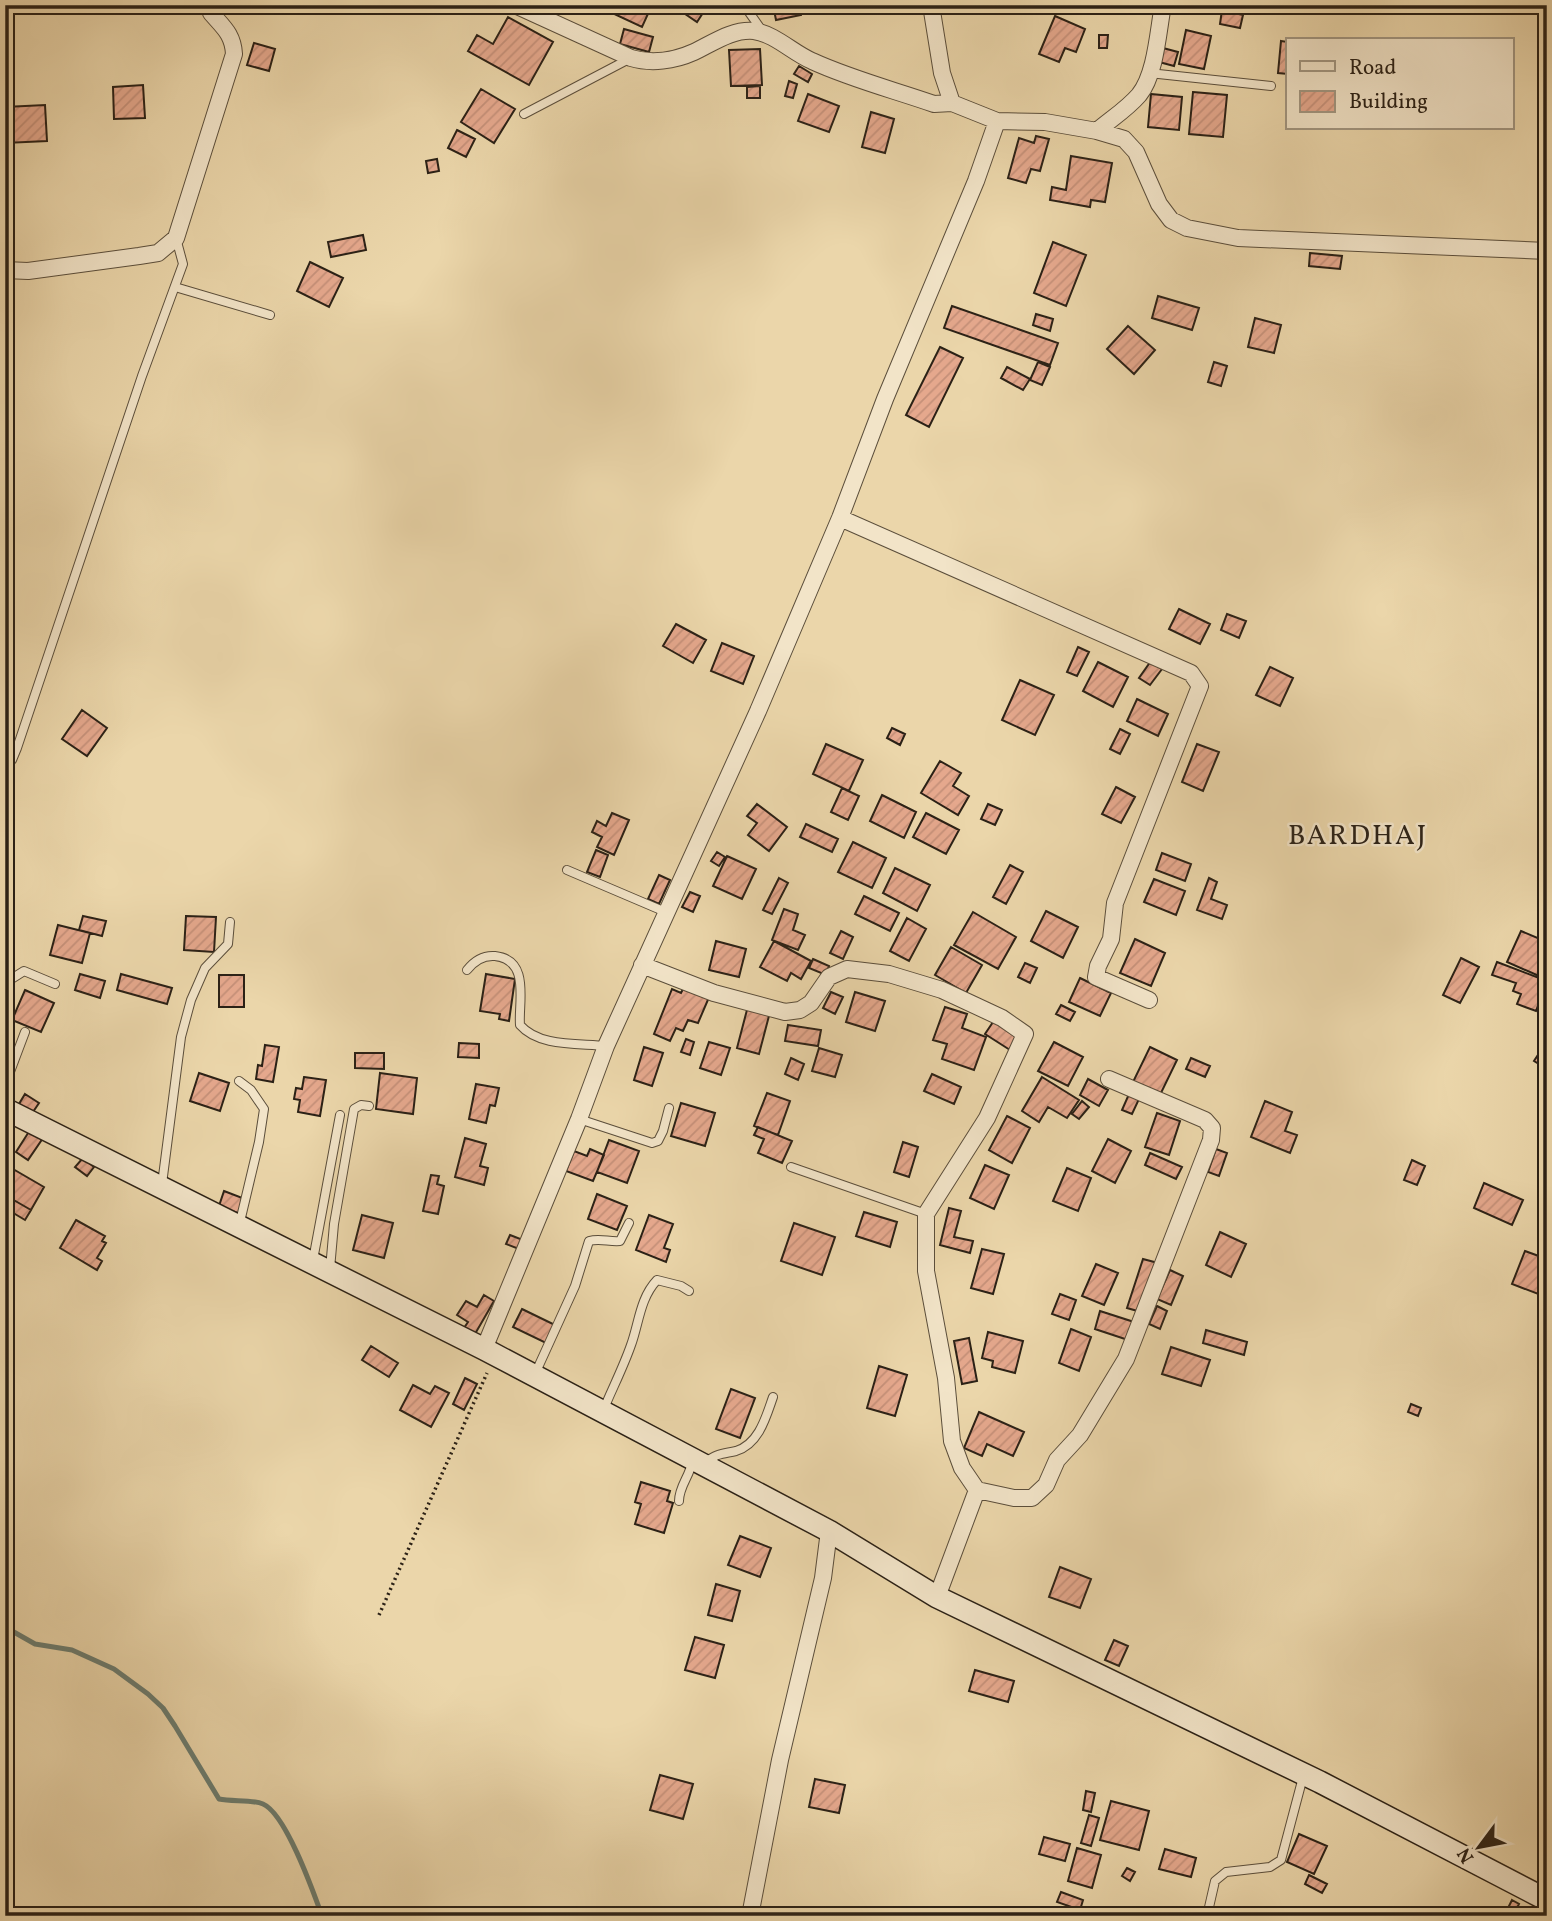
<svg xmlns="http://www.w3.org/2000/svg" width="1552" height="1921" font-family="Vollkorn,serif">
<defs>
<pattern id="building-hatch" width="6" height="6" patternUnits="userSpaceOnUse" patternTransform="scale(1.75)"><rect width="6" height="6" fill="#e5a88d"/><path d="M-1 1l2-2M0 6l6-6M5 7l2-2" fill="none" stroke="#c59079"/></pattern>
</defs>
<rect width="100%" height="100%" fill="#ebd6aa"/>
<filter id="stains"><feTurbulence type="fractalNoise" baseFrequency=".00286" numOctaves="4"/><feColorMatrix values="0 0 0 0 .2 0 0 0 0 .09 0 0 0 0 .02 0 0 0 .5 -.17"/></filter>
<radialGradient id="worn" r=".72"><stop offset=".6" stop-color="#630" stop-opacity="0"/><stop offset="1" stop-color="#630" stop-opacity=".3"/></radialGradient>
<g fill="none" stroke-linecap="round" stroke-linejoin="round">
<!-- stream -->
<path stroke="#6c7c6f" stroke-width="5" d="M5,1627L35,1644L72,1650L114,1669L148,1694L163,1708L175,1726L219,1799C232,1802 251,1799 263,1804C286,1814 313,1891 322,1916"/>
</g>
<!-- building -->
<path fill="url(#building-hatch)" stroke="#2b2116" stroke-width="2" d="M613,5H652L642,27L610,12Z
M672,5H708L697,22Z
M773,5H800L801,15L776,20Z
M1262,5H1272L1273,12L1263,13Z
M1222,10L1243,15L1240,28L1220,24Z
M1055,16L1085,29L1076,52L1065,48L1059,62L1039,54Z
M508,17L553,42L529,85L468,51L477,35L493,44Z
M624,29L653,37L649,52L620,44Z
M1186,30L1211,36L1204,69L1179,64Z
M1099,35H1108L1107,48H1099Z
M1281,41L1288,42V74L1278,73Z
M254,43L275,49L269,71L247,65Z
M1163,48L1178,52L1174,66L1159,62Z
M760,49L762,85L731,86L729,50Z
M799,66L812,74L808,82L794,74Z
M789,81L797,84L793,98L785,96Z
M143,85L145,118L114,119L113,87Z
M760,86V98H747V87Z
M481,89L515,109L494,143L461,122Z
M1193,92L1227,95L1223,137L1189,134Z
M808,94L839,106L829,132L798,121Z
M1151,94L1182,97L1179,130L1148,127Z
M45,105L47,141L5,143V107Z
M871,112L894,119L885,153L862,147Z
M457,130L475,139L466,157L448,148Z
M1036,136L1049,139L1040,171L1031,169L1026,183L1008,178L1019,138L1034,143Z
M1071,156L1112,163L1105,202L1091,200L1090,207L1050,200L1052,187L1066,190Z
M437,159L439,171L428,173L426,161Z
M363,235L366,250L331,257L328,242Z
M1053,242L1086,255L1066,306L1034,293Z
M1310,253L1342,256L1340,269L1309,266Z
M310,262L343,278L329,307L297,291Z
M1158,296L1199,308L1192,330L1152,318Z
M952,306L1058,343L1050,365L944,328Z
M1036,314L1053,319L1050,331L1033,325Z
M1255,318L1281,325L1274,353L1248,347Z
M1128,326L1155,350L1134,374L1107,349Z
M940,347L963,358L929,427L906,415Z
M1038,362L1050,367L1042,385L1030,380Z
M1214,362L1227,366L1221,386L1208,382Z
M1007,367L1030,379L1023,390L1001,378Z
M1179,609L1210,624L1200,644L1169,629Z
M1227,614L1246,621L1239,638L1221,630Z
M676,624L706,640L693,663L663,646Z
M722,643L754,656L743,684L711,671Z
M1078,647L1089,652L1077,676L1067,672Z
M1151,661L1162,669L1150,685L1139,678Z
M1098,662L1128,677L1113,707L1083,691Z
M1270,667L1293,678L1280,706L1256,695Z
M1020,680L1054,695L1035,735L1002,720Z
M1137,699L1168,714L1158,736L1127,721Z
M82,710L107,728L87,756L62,739Z
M892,728L905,734L900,745L887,738Z
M1120,729L1130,734L1120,754L1110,749Z
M826,744L863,760L849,791L813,774Z
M1197,744L1219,752L1203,791L1182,782Z
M940,761L961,773L953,786L969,796L958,815L921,793Z
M1116,787L1135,797L1121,823L1102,814Z
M842,788L859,796L848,820L831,812Z
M882,795L916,812L904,838L870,821Z
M757,804L787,827L769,851L748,835L757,823L747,816Z
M988,804L1002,810L995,825L981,819Z
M612,813L629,820L614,855L597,847L602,837L592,832L597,821L606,826Z
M926,813L959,830L946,854L913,837Z
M806,824L838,839L832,852L800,837Z
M853,842L886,858L872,888L838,872Z
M596,850L608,855L600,877L587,872Z
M717,852L725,857L719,866L711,861Z
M1162,853L1191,864L1185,881L1156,870Z
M727,856L756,869L742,899L713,886Z
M1010,865L1023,872L1006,904L993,897Z
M895,868L930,885L917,911L883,893Z
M659,875L670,880L659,904L648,899Z
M779,878L788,883L772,914L763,910Z
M1209,878L1217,882L1211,899L1227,905L1222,919L1197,910Z
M1154,879L1185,891L1176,915L1144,902Z
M690,892L700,896L693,912L682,907Z
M864,896L899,913L890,931L855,914Z
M784,909L798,914L793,930L805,935L798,950L772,940Z
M1046,911L1078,927L1063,958L1031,941Z
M973,912L1016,937L998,969L954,945Z
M83,916L106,921L102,936L79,930Z
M186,916L216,917L214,952L184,950Z
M907,918L926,929L909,961L890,951Z
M58,925L90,933L82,963L50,955Z
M841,931L853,937L843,959L830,953Z
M1521,931L1547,942V957L1539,976L1507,962Z
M1135,939L1165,953L1151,986L1120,973Z
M716,941L746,949L739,977L709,970Z
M774,941L811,961L801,979L791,973L787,981L760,967Z
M951,947L982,965L966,993L935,975Z
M1461,958L1479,967L1460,1003L1443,995Z
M813,959L829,966L826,975L809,968Z
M1497,962L1547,981L1536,1011L1517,1004L1521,994L1513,991L1516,983L1492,975Z
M1025,963L1037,968L1030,983L1018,977Z
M80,974L105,981L100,998L75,990Z
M121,974L172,988L167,1004L117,990Z
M486,974L515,979L509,1021L499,1019L500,1014L480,1011Z
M219,975H244V1007H219Z
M1080,978L1111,993L1100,1016L1069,1002Z
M685,985L710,995L698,1023L688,1020L683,1031L676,1028L670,1041L654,1034L672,989L681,993Z
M25,990L54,1003L41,1032L12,1020Z
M831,992L843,997L835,1014L823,1008Z
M855,992L885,1001L875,1031L846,1022Z
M1061,1005L1075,1012L1070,1021L1056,1014Z
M748,1006L770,1012L759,1054L737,1048Z
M945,1007L967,1014L962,1028L986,1037L974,1070L942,1059L947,1044L933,1040Z
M995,1019L1020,1035L1010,1050L985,1034Z
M788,1025L821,1030L818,1046L785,1041Z
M686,1039L694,1042L690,1055L681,1052Z
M1547,1041V1069L1534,1061Z
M709,1042L730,1048L721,1075L700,1068Z
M1054,1042L1083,1057L1068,1086L1038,1071Z
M459,1043L479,1044V1058L458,1057Z
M265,1045L279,1047L273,1082L256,1079L258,1065L262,1066Z
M644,1047L663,1053L652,1086L634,1080Z
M1150,1047L1177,1060L1160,1095L1133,1082Z
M819,1048L842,1055L835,1077L812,1071Z
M355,1053H384V1069L355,1068Z
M791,1058L804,1064L798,1080L785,1074Z
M1191,1058L1210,1066L1205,1077L1186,1069Z
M199,1073L229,1083L220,1111L190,1101Z
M380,1073L417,1078L413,1114L376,1109Z
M932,1074L961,1087L954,1104L924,1091Z
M304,1077L326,1080L320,1116L298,1112L300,1100L294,1099L296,1088L302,1089Z
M1042,1077L1079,1100L1067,1118L1048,1107L1039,1122L1022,1111Z
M1088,1079L1108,1090L1099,1106L1080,1095Z
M476,1084L499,1088L495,1106L490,1105L486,1123L469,1119Z
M767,1093L790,1101L778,1135L754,1126Z
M25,1094L39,1103L33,1112L19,1104Z
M1129,1094L1139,1099L1132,1114L1122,1110Z
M1082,1101L1089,1107L1079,1119L1072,1114Z
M1265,1101L1292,1112L1285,1131L1297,1135L1290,1153L1251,1137Z
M681,1103L715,1113L705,1146L671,1136Z
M1157,1113L1180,1121L1169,1155L1145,1147Z
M1007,1116L1030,1128L1012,1163L989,1150Z
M758,1127L792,1141L782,1163L758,1153L764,1139L754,1135Z
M30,1130L43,1138L28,1160L16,1152Z
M465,1138L486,1144L480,1166L488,1168L484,1185L455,1177Z
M1108,1139L1131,1151L1115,1183L1092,1171Z
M609,1140L639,1151L627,1183L597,1172Z
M903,1142L918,1147L909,1177L894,1172Z
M590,1149L604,1155L593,1181L566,1171L574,1151L587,1156Z
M1216,1149L1227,1153L1219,1176L1208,1172Z
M1150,1153L1182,1167L1176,1179L1145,1165Z
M83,1158L94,1167L87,1176L75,1167Z
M1412,1160L1425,1166L1417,1185L1404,1180Z
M985,1165L1009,1175L994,1209L970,1198Z
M1067,1168L1091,1178L1078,1211L1053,1201Z
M13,1169L44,1187L31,1210L5,1195V1171L10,1173Z
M431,1175L439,1176L437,1184L444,1186L438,1214L423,1211Z
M1484,1183L1523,1200L1512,1225L1474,1208Z
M224,1191L245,1199L240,1214L219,1206Z
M597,1194L627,1206L617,1230L588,1219Z
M5,1195L31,1210L25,1220L5,1208Z
M949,1208L961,1211L954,1237L973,1241L970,1253L940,1245Z
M864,1212L897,1222L890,1247L856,1236Z
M362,1215L393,1223L384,1258L353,1250Z
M649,1215L673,1224L664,1248L670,1250L666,1262L636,1250Z
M76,1220L105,1236L102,1241L106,1243L97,1258L102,1261L97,1270L60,1248Z
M794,1223L835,1237L822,1275L781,1261Z
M1220,1232L1246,1244L1231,1277L1206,1265Z
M510,1235L523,1240L519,1249L506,1244Z
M982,1249L1004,1254L993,1294L971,1288Z
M1525,1251L1547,1259V1280L1541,1295L1512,1284Z
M1143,1259L1158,1263L1141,1312L1127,1308Z
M1096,1264L1118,1273L1104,1305L1082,1296Z
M1170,1270L1183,1276L1171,1305L1157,1299Z
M1060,1294L1076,1300L1069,1320L1052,1314Z
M484,1295L494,1301L475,1334L464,1328L468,1322L457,1315L466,1301L477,1307Z
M1157,1306L1167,1311L1160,1329L1149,1324Z
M522,1309L555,1325L546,1343L513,1327Z
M1100,1311L1134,1322L1128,1340L1095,1329Z
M1071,1329L1091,1337L1079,1371L1059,1363Z
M1206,1330L1247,1342L1244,1355L1203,1343Z
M988,1332L1023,1341L1015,1373L992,1367L993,1361L982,1358Z
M969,1338L977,1381L962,1384L954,1341Z
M371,1346L398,1363L389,1377L362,1360Z
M1171,1347L1210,1360L1201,1386L1162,1374Z
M879,1366L907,1375L895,1416L867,1408Z
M465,1378L477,1384L464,1410L453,1404Z
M413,1385L430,1394L435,1386L449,1393L431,1427L400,1410Z
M731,1389L755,1398L740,1438L716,1429Z
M1411,1404L1421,1408L1418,1416L1408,1412Z
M979,1412L1024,1432L1013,1456L987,1444L982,1456L964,1448Z
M641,1482L670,1491L667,1501L673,1503L664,1533L635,1524L641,1504L635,1502Z
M740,1536L771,1548L760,1577L728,1565Z
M1060,1567L1091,1579L1080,1608L1049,1597Z
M716,1584L740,1591L732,1621L708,1615Z
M695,1637L724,1645L715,1678L685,1670Z
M1114,1640L1128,1646L1119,1666L1105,1660Z
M975,1670L1014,1681L1008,1702L969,1691Z
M660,1775L693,1784L683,1819L650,1810Z
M815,1779L845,1785L839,1813L809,1807Z
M1086,1791L1095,1793L1091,1812L1083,1810Z
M1111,1801L1149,1811L1139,1850L1100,1840Z
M1089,1815L1099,1818L1091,1846L1081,1843Z
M1299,1834L1327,1846L1314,1874L1287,1862Z
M1044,1837L1070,1844L1065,1861L1039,1854Z
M1077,1848L1101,1855L1092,1888L1068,1881Z
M1165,1849L1196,1858L1191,1877L1159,1869Z
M1127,1868L1135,1872L1130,1881L1122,1876Z
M1309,1875L1327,1884L1322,1893L1305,1884Z
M1061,1892L1083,1900L1080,1910L1057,1902Z
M1512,1900L1519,1904L1513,1916L1506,1912Z"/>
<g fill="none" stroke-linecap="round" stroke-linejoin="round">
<!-- lane casing -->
<g stroke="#5b4e3b" stroke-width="10">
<path id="lane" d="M744,5L763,32
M1149,73L1271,86
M524,114L629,59
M175,287L270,315
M5,766L12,760L17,748L142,376L183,264L176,238
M567,870L668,913
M467,970C474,961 483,955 495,956C531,960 518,1003 520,1025C539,1047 578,1043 606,1046
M5,983L24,971L55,984
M239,1081L251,1090L264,1109L259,1142L239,1226
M5,1085L25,1032
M579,1119L652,1143L658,1141L663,1131L669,1108
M791,1167L926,1214
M162,1184L181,1037L191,1000L205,968L228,944L230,922
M313,1260L340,1115
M330,1269L334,1224L354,1109L361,1105L369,1106
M535,1374L575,1286L589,1241C600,1238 609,1242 620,1241L629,1223
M603,1411C612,1389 623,1368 631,1345C639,1323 640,1298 657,1280L681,1286L689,1291
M705,1462C718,1453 722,1454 736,1451C759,1444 766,1417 773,1397
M679,1501C679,1486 690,1476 692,1462
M1207,1916L1215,1881L1226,1872L1270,1867L1281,1860L1303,1777"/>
</g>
<!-- street casing -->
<g stroke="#5b4e3b" stroke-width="18">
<path id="street" d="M515,5L631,58C651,64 674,61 694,52C713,43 732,29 754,31C775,34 793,53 812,61C851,79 894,90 934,104L952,103
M997,121L1045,122L1097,131C1111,119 1127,109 1139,95C1156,74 1158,31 1163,5
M1097,131L1124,139L1136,152L1159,204L1171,220L1187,228L1238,238L1547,251
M5,270L28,271L139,256L158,253L176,238L234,54C233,34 223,27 211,13L212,5
M840,518L1191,673L1200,686L1115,903L1111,939L1098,966L1096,977L1149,1000
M642,965L714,993L785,1012L800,1010L811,1003L829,977L847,969L889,974L942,990L1002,1018L1025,1034L987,1118L926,1214V1271L946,1378L952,1441L962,1468L977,1490L937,1597
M484,1349L579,1119L606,1046L758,711L840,518L885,399L976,181L997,121L952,103L942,73L931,5
M977,1490L1014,1498H1032L1046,1485L1057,1460L1080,1435L1126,1359L1211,1140L1212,1128L1205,1120L1109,1079
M750,1916L780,1760L823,1578L829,1531"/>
</g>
<!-- secondary casing -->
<g stroke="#2b2116" stroke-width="24">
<path id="secondary" d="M5,1109L484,1349L829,1531L937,1597L1320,1782L1547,1900"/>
</g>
<!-- path -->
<path stroke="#2b2116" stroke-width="3.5" stroke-dasharray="2 3.5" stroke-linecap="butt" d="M379,1615L487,1373"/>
<!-- lane -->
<use href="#lane" stroke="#f2e4c8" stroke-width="8"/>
<!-- street -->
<use href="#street" stroke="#f2e4c8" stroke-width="16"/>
<!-- secondary -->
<use href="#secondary" stroke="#f2e4c8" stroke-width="21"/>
</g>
<g text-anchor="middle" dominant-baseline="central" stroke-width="5" stroke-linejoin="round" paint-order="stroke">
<!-- quarter labels -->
<g font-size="28" letter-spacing="2" fill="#2b2116" stroke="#f2e4c8">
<text x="1358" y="836">BARDHAJ</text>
</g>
</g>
<!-- margin -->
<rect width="1552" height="1921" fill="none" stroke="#ebd6aa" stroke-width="28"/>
<rect x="7" y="7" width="1538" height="1907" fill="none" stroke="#2b2116" stroke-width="3.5"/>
<rect x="14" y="14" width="1524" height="1893" fill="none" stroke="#2b2116" stroke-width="2"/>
<!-- legend -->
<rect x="1286" y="38" width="228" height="91" fill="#f2e4c8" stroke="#a29681" stroke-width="2"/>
<rect x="1300" y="61" width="35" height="10" fill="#f2e4c8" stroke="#a29681" stroke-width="2"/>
<text x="1349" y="74" font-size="21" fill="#2b2116">Road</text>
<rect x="1300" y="91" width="35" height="21" fill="url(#building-hatch)" stroke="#a29681" stroke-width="2"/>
<text x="1349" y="108" font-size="21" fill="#2b2116">Building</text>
<!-- north arrow -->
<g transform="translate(1479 1847) rotate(238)" stroke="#f2e4c8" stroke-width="5" paint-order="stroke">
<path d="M0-5L12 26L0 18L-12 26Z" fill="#2b2116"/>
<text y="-10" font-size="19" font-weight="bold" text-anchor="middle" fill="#2b2116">N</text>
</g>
<rect width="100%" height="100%" filter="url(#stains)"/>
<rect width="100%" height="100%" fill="url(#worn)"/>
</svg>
